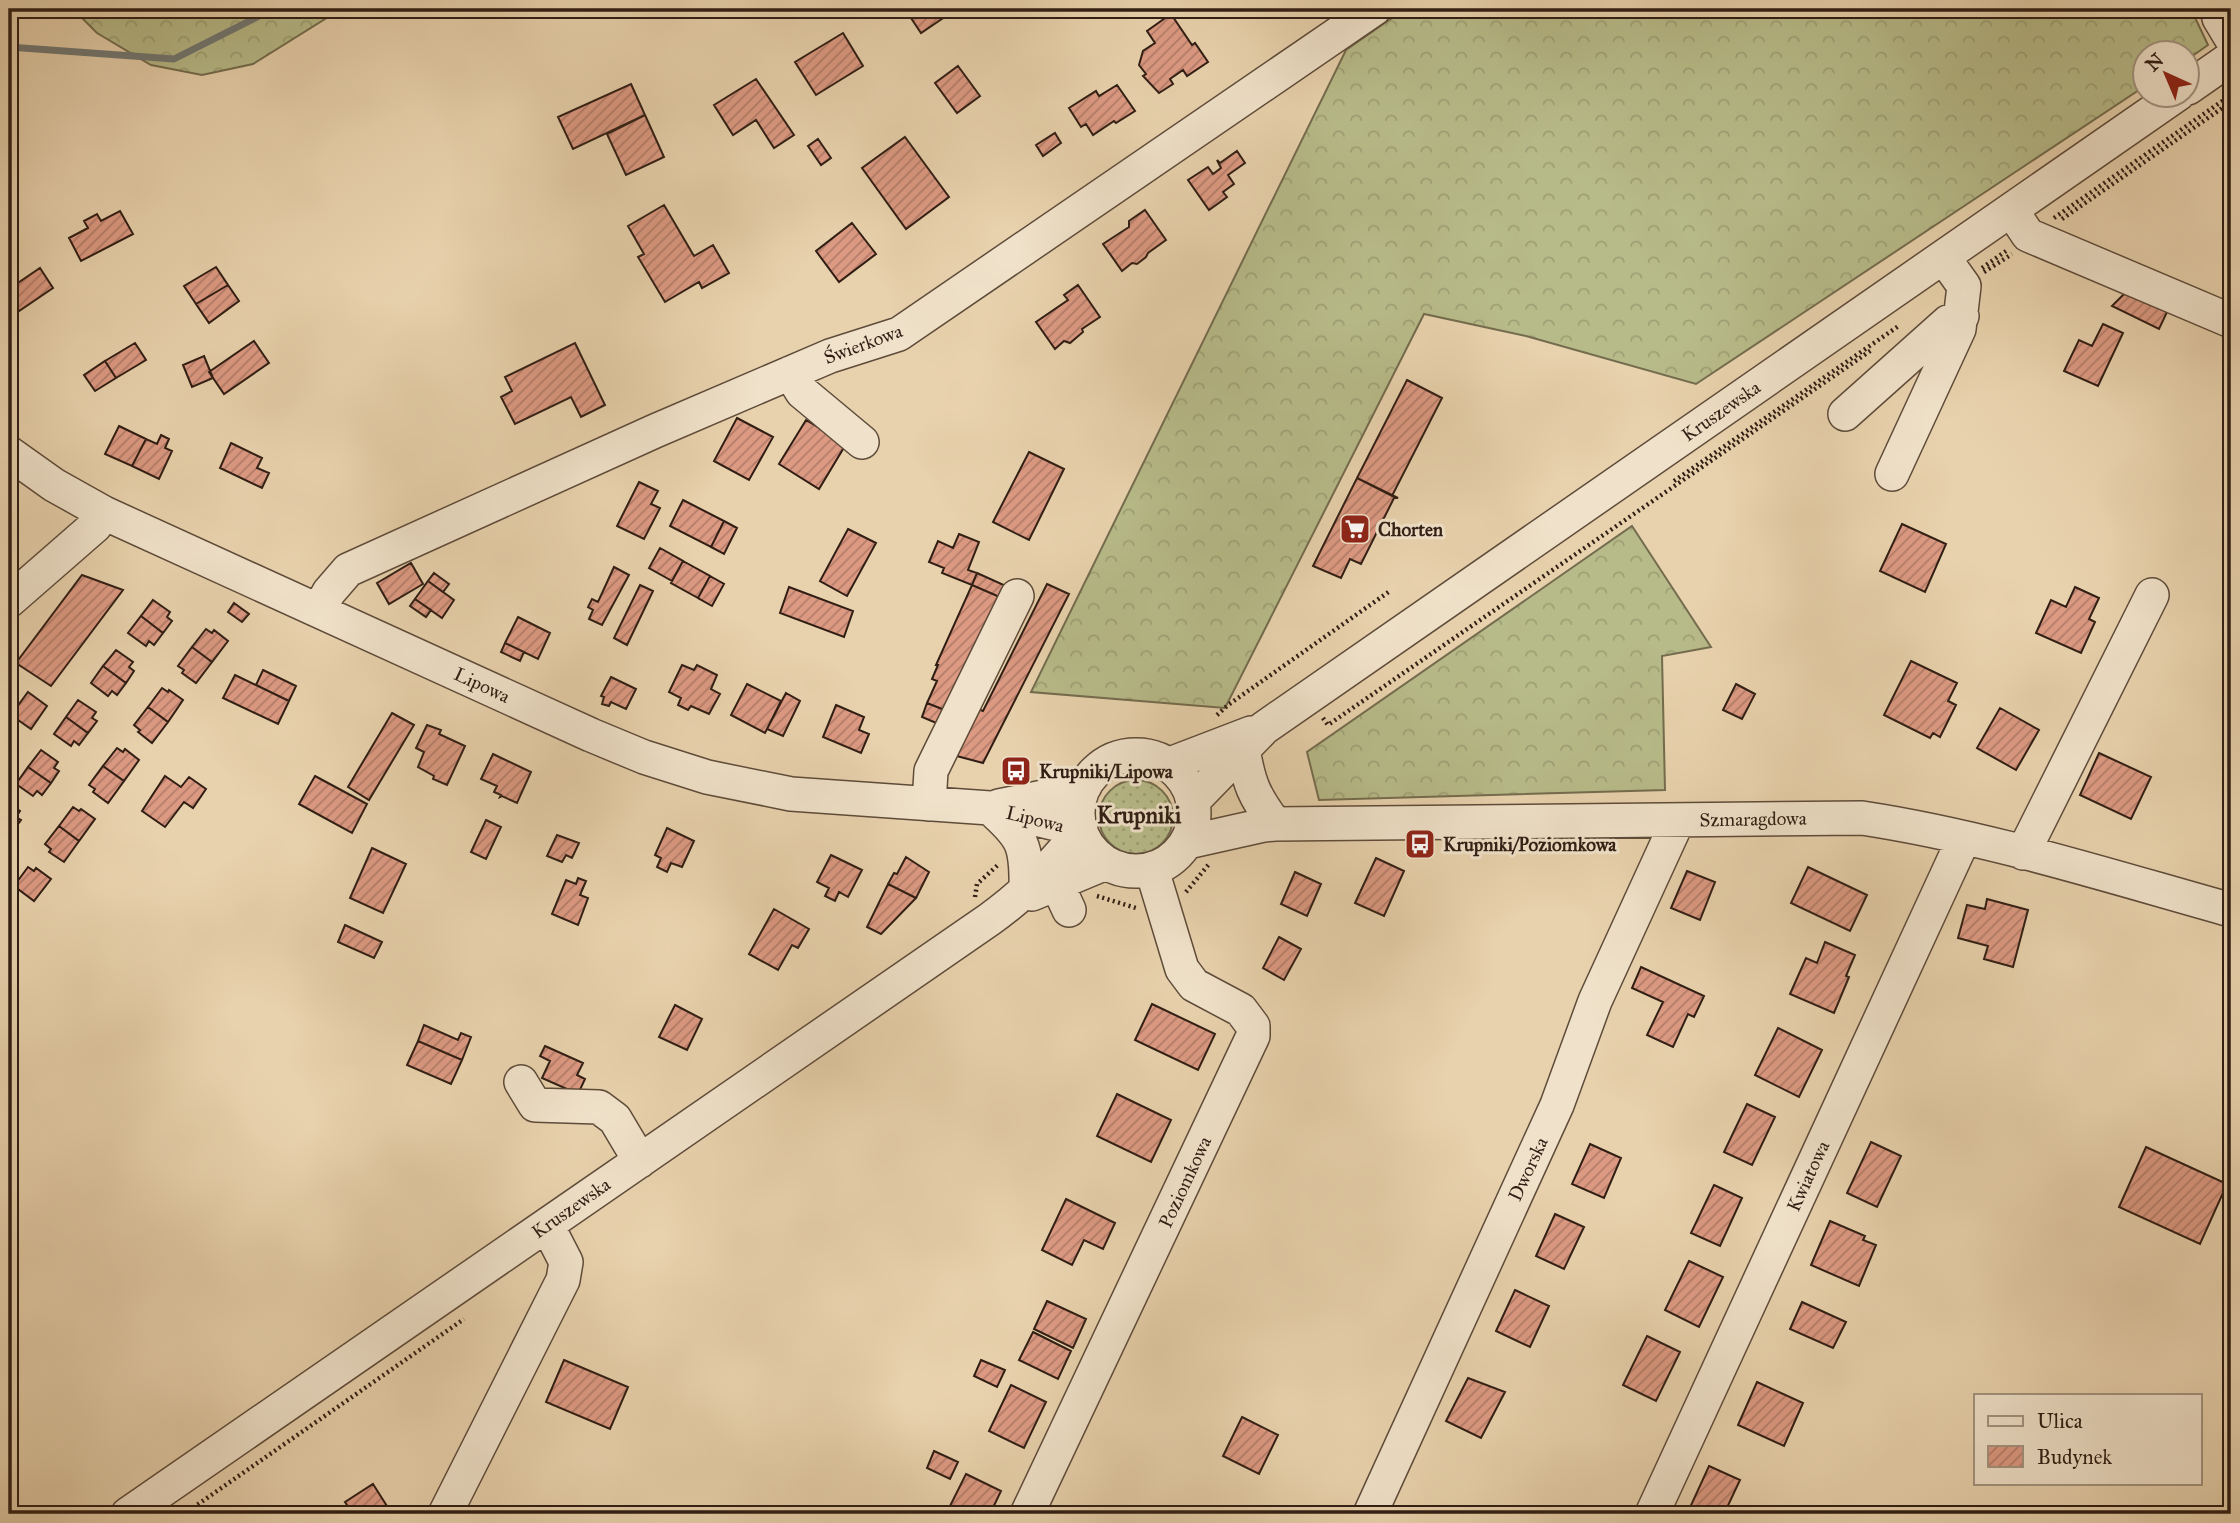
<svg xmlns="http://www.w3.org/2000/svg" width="2240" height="1523" font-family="'IM FELL Great Primer',serif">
<defs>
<pattern id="grass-dots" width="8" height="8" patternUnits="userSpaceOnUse" patternTransform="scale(1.75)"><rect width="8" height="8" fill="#b7bb89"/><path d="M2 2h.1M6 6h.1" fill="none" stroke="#9ea075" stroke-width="1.8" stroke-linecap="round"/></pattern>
<pattern id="forest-crowns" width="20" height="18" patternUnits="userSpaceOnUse" patternTransform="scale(1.75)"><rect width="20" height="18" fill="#b7bb89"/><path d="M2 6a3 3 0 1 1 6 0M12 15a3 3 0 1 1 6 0" fill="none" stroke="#9ea075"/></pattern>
<pattern id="building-hatch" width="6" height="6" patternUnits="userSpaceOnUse" patternTransform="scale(1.75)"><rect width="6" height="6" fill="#dd9a83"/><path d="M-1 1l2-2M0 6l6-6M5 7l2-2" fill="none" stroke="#b47d6a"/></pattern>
</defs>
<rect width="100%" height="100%" fill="#e8d2ad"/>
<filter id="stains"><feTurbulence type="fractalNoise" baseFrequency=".00286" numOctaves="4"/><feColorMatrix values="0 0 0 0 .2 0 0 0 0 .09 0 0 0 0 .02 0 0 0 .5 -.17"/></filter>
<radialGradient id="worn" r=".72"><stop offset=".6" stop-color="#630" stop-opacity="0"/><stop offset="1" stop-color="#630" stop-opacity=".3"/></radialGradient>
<!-- grass -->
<path fill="url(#grass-dots)" stroke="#746c4e" stroke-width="2" d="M1099 817a37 37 0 1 1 74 0a37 37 0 1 1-74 0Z"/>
<!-- forest -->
<path fill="url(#forest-crowns)" stroke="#746c4e" stroke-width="2" d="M73,9H341L253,64L202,75L151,65L97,33Z
M1405,9H2191L2208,45L2188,59V52H2146L2145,86L1696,384L1526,336L1424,314L1225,708L1031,692L1346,50Z
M1632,526L1711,647L1662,656L1665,790L1319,800L1307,752Z"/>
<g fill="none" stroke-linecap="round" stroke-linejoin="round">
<!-- stream -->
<path stroke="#717975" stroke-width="7" d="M9,47L174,59L273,9"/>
</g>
<!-- building -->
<path fill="url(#building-hatch)" stroke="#301e14" stroke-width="2" d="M905,9H955V10L921,33Z
M1171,14L1192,45L1195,43L1208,62L1187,76L1183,70L1170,79L1173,84L1159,93L1143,76L1146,74L1139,65L1143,51L1155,43L1147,31Z
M843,33L863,66L816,95L795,62Z
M958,66L980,96L957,113L935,83Z
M756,79L794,135L774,148L756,120L733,135L714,105Z
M631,84L645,115L573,149L558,117Z
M1117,85L1135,111L1116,123L1114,121L1093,135L1086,124L1081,127L1069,108L1096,91L1099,96Z
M645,115L664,157L626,175L607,134Z
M1055,133L1061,143L1043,156L1036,145Z
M905,137L949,197L906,229L862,168Z
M818,139L831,158L821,165L808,146Z
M1237,151L1245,163L1228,175L1234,184L1223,192L1227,197L1209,210L1188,180L1208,167L1213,174L1221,168L1217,160L1220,163Z
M664,205L694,256L713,245L729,273L702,288L699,282L665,302L638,257L644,254L628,226Z
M1145,210L1166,240L1148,253L1146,257L1137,264L1132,263L1122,271L1103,244L1129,227V221Z
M120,211L133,234L81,261L69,238L88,228L84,221L97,214L101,221Z
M852,223L876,254L839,282L816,251Z
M216,267L228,285L196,304L184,286Z
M40,268L53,288L19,311L9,295V289Z
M228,285L239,301L209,323L196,304Z
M1078,285L1100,317L1082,329L1083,332L1070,343L1064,341L1055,349L1036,322L1068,300L1064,295Z
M2128,290L2168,310L2159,329L2112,306Z
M2103,324L2123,333L2098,386L2064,371L2079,340L2092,346Z
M254,341L269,363L224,394L209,372Z
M135,343L146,360L116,378L105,361Z
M575,343L605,405L581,417L571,397L515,424L501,397L512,391L505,377Z
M204,356L213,378L192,387L183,365Z
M105,361L116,378L95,391L84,375Z
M1407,380L1442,398L1392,496L1357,478Z
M737,418L773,437L749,480L714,461Z
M806,420L846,444L819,489L779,464Z
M119,426L146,439L132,466L105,454Z
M161,435L169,439L165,448L172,451L159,479L132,466L146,439L157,444Z
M231,443L262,458L257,468L269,473L262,488L220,468Z
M1029,452L1064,469L1029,540L993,522Z
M1357,478L1398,498H1394L1361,564L1350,559L1341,578L1313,566Z
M639,482L658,491L651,504L660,508L644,539L617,526Z
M683,500L724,521L711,547L670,526Z
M724,521L737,528L724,554L711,547Z
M1902,524L1946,544L1925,592L1880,571Z
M848,529L876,543L847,596L820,581Z
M959,534L979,542L968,570L977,573L972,585L942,573L944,568L929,562L938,541L953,548Z
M660,548L683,561L672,581L649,568Z
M683,561L710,576L698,598L671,583Z
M411,563L423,584L389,604L377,583Z
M614,567L629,575L602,625L589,619L593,610L588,607L592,599L598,602Z
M434,573L449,584L443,592L428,581Z
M977,573L1006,586L1002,598L972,585Z
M82,575L123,590L51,686L16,663Z
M710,576L724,584L712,606L698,598Z
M428,581L454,600L442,618L415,599Z
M1047,584L1069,594L983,763L953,755L975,708L983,711Z
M640,585L653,591L627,645L614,638Z
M972,585L1002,598L952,713L927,703L937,681L932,679L938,665H936Z
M789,587L853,611L844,637L780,613Z
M2075,587L2099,598L2089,619L2095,622L2081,653L2036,633L2051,600L2066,607Z
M415,599L431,610L426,617L410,606Z
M153,600L170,612L167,617L172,621L163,633L141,616Z
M234,603L249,614L242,622L228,612Z
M141,616L163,633L154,645L149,641L146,646L128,633Z
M518,617L550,633L538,659L505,643Z
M206,629L212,633L214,630L228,641L212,662L192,647Z
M505,643L524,652L520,661L501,652Z
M192,647L212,662L196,683L182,673L184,670L178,666Z
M116,650L133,662L129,667L134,671L126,683L103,666Z
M1911,661L1957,683L1948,701L1956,705L1940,737L1933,733L1930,738L1884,715Z
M682,665L694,670L697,665L717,675L711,689L720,694L709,714L691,706L688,710L678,705L681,698L669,692Z
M103,666L126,683L117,695L112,691L108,696L91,683Z
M263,670L296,686L289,701L256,685Z
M235,675L289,701L278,724L223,698Z
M611,677L636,689L626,709L611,702L609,706L602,704L604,697L601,696Z
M747,684L781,701L765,733L731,715Z
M1736,684L1755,694L1742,719L1723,710Z
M162,688L168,692L169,690L183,700L168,722L148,707Z
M28,692L47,706L31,729L11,715Z
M786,693L800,701L783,736L767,729Z
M78,700L96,712L92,718L97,721L88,733L66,717Z
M927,703L952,713L941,725L922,717Z
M836,705L864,717L859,730L869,734L861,753L823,737Z
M148,707L168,722L152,743L138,732L140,730L134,725Z
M2000,708L2039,730L2016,770L1977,748Z
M392,713L414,725L369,800L348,787Z
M66,717L88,733L79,745L74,741L71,746L54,734Z
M427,725L441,730L439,734L465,746L447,785L433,779L434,776L418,767L424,752L416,748Z
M117,748L123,752L125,749L139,760L124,781L103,766Z
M41,750L58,762L54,768L59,771L51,783L28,767Z
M2099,753L2151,777L2131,819L2080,795Z
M493,754L531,772L517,803L502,796L500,797L501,795L494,792L497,786L481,779Z
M103,766L124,781L108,803L93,792L95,789L89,785Z
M28,767L51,783L42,795L37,791L33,796L16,784Z
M165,776L181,787L189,777L206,789L193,808L184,802L165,827L142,811Z
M315,776L367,804L352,833L299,804Z
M9,803L20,811L16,817L21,820L12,832L9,830Z
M73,807L79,811L81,809L95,819L79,841L59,826Z
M486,820L501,827L486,859L471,852Z
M59,826L79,841L64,862L49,852L51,849L45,844Z
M667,828L694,841L682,867L671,863L667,872L657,867L661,858L655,855Z
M557,835L579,843L572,858L566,855L562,862L547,856Z
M372,848L406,864L383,913L350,898Z
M831,855L862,870L848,897L839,892L835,901L825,896L829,888L817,882Z
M906,857L929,872L916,898L888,884L894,873L897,874Z
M1376,858L1404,871L1384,916L1355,903Z
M28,867L34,871L36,868L51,879L34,901L14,886Z
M1808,867L1867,895L1850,931L1791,903Z
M1687,871L1715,882L1700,920L1671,908Z
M1295,872L1321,884L1307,916L1281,904Z
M578,878L586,881L580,895L588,898L578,925L552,914L566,880L576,884Z
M888,884L916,898L881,934L867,927Z
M1987,899L2028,910L2013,967L1984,959L1988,946L1958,938L1967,905L1985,909Z
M774,909L809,929L798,948L792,945L778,970L749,954Z
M345,925L382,942L374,958L338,942Z
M1279,937L1301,949L1284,980L1263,968Z
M1825,942L1855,955L1846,976L1849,977L1834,1013L1790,994L1806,958L1817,963Z
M1641,967L1704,996L1694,1017L1688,1014L1673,1047L1647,1035L1663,1002L1632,988Z
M1152,1004L1215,1034L1198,1070L1135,1040Z
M675,1005L702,1019L687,1050L659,1037Z
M424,1025L458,1040L461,1033L471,1037L462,1060L418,1041Z
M1778,1028L1822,1050L1799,1097L1755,1075Z
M418,1041L462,1060L451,1084L407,1065Z
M545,1046L583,1063L577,1075L585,1079L578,1094L542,1078L550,1061L540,1056Z
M1117,1094L1171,1120L1151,1162L1097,1136Z
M1747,1104L1775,1117L1752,1165L1724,1152Z
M1871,1142L1901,1156L1877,1207L1847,1193Z
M1590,1144L1621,1158L1604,1198L1572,1184Z
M2146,1147L2227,1184L2200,1244L2119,1207Z
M1714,1185L1742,1198L1720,1246L1691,1233Z
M1066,1199L1115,1223L1103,1249L1084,1240L1072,1265L1042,1250Z
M1555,1214L1584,1227L1564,1269L1536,1256Z
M1830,1221L1865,1236L1863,1240L1876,1245L1859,1286L1811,1265Z
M1689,1261L1723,1277L1699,1327L1665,1310Z
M1515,1290L1549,1306L1530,1347L1496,1331Z
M1047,1301L1086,1319L1073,1348L1034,1329Z
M1802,1302L1846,1322L1833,1348L1790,1329Z
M1033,1332L1071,1351L1058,1379L1019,1360Z
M1647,1336L1680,1352L1656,1401L1623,1385Z
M564,1360L628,1387L610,1429L546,1402Z
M981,1360L1005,1370L997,1387L974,1376Z
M1468,1378L1505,1392L1481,1438L1446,1421Z
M1757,1382L1803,1403L1784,1446L1738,1425Z
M1011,1385L1046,1402L1024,1448L989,1431Z
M1242,1417L1278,1435L1259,1474L1223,1456Z
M934,1451L958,1462L950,1479L927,1468Z
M1709,1466L1740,1480L1724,1514H1687Z
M966,1474L1001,1491L990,1514H967L950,1506Z
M373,1484L392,1514H353L345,1502Z"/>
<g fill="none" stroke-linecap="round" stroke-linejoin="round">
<!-- minor casing -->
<g stroke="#5e4b3a" stroke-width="36">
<path id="minor" d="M2217,9L2219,18L2231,38
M2188,88L2231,58
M2012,211L2028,235L2231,321
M790,373L802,392L862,442
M1845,414L1948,322L1962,316
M9,453L54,485L104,513L591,735L644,757L707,777L791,794L990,808L1081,830
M1892,474L1959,329L1964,286L1944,258
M9,601L95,526L104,513
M319,610L329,592L348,570L655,431L830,356L899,334L1374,9
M1243,749C1249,784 1254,796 1275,824
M1078 813a58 58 0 1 1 116 0a58 58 0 1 1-116 0Z
M1170,764L1251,733
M1193,801L1264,728L2178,94
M929,804L931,771L1017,596
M999,806L1048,796L1085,786
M990,808C1023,837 1027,845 1026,890
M1188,842L1264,825L1275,824L1862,818C1987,837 2109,876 2231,910
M2023,853L2152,595
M1057,884L1069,910
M1032,894L1106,863
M521,1082L535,1105L599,1107L615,1119L640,1161
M128,1514L990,919C1025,894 1054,864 1081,830
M445,1514L563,1280L566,1262L547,1225
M1027,1514L1253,1036V1026L1241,1010L1194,985L1182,969L1152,870
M1370,1514L1557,1105L1595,1001L1678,820
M1652,1514L1964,838"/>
</g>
<!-- path -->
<path stroke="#301e14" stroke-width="4.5" stroke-dasharray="2 3.5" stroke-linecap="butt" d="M2054,218L2231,95
M2062,219L2231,102
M1982,268L2006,251
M1984,272L2012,254
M1674,481L1900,325
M1217,715L1228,705L1390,591
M1323,718L1328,725L1873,349
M1186,892L1209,864
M1097,896L1136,908
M975,897L977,884L999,864
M184,1514L464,1319"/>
<!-- minor -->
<use href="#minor" stroke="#f0e2ca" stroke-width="33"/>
</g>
<!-- icons -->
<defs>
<g id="supermarket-square" transform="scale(1.575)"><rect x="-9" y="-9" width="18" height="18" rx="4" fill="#8f2418" stroke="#f0e2ca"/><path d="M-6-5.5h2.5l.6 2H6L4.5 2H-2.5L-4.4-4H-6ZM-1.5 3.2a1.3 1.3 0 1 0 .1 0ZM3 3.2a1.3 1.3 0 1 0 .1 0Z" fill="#fff"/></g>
<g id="bus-square" transform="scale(1.575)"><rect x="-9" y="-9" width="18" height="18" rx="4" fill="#8f2418" stroke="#f0e2ca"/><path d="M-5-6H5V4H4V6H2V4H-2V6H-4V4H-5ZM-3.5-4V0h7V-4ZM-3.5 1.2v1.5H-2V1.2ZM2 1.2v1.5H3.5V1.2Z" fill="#fff"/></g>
</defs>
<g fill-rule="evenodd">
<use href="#supermarket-square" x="1355" y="529"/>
<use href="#bus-square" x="1016" y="771"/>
<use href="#bus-square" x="1420" y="844"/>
</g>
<g text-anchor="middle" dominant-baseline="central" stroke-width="6" stroke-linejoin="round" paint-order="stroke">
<!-- street labels -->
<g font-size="19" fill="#301e14" stroke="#f0e2ca">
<text transform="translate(863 344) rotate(-20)">Świerkowa</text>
<text transform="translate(1721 411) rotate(-35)">Kruszewska</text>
<text transform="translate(482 685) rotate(25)">Lipowa</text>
<text transform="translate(1035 819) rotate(14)">Lipowa</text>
<text transform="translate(1753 819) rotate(-1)">Szmaragdowa</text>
<text transform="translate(1528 1169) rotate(-65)">Dworska</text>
<text transform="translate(1808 1176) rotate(-65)">Kwiatowa</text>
<text transform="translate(1185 1182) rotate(-65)">Poziomkowa</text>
<text transform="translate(571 1208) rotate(-35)">Kruszewska</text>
</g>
<!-- poi labels -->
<g font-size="19" font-weight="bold" fill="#301e14" stroke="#f0e2ca" text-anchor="start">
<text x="1378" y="529">Chorten</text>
<text x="1039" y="771">Krupniki/Lipowa</text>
<text x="1443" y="844">Krupniki/Poziomkowa</text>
</g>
<!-- quarter labels -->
<g font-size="23" font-weight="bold" fill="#301e14" stroke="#f0e2ca">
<text x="1139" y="815">Krupniki</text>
</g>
</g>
<!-- margin -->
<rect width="2240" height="1523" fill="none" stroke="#e8d2ad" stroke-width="35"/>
<rect x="10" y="10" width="2219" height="1502" fill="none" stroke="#301e14" stroke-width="3.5"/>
<rect x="18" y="18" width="2205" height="1488" fill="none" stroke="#301e14" stroke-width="2"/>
<!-- legend -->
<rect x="1974" y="1394" width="228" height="91" fill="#f0e2ca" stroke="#a39481" stroke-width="2"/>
<rect x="1988" y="1416" width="35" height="10" fill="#f0e2ca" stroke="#a39481" stroke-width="2"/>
<text x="2037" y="1428" font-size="21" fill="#301e14">Ulica</text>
<rect x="1988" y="1446" width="35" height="21" fill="url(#building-hatch)" stroke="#a39481" stroke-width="2"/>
<text x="2037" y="1464" font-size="21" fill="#301e14">Budynek</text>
<!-- north arrow -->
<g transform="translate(2166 74) rotate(316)"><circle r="33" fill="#f0e2ca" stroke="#a39481" stroke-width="2"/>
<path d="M0-5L12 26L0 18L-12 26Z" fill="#8f2418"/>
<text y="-10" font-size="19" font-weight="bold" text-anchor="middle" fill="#301e14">N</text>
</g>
<rect width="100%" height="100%" filter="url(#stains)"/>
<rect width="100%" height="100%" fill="url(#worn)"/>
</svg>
